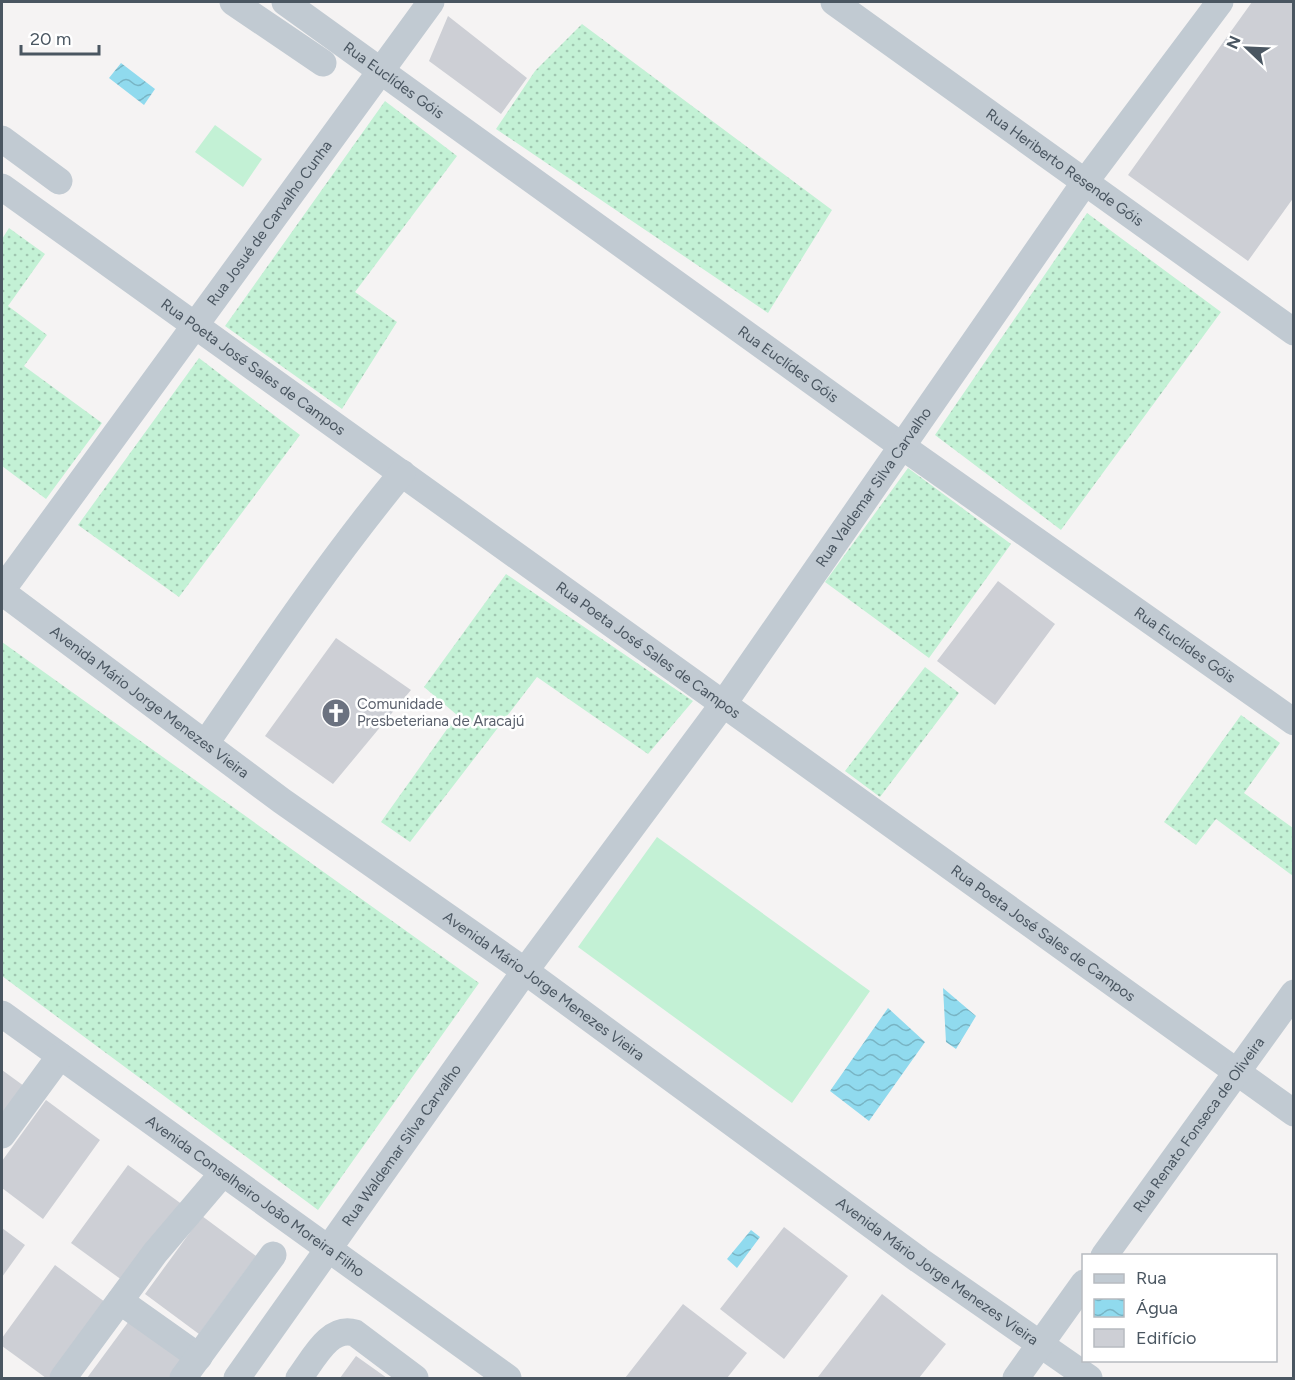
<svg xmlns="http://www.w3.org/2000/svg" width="1295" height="1380" font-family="Figtree,sans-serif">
<defs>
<pattern id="grass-dots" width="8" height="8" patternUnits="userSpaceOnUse" patternTransform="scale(1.5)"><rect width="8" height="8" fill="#c3f1d5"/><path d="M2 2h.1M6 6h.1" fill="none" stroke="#a0c6b0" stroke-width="1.8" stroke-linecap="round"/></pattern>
<pattern id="water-waves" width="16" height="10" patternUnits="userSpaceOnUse" patternTransform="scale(1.5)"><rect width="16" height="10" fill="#90daee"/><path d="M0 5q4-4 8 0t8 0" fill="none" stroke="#78b4c4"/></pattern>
</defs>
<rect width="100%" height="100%" fill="#f5f3f3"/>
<!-- grass -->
<path fill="url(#grass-dots)" d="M582,24L832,210L768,313L496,129L535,71Z
M385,101L457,156L355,292L397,322L342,409L225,326Z
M1087,213L1221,312L1061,530L935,435Z
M9,228L45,254L8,306L47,335L24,366L102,423L46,499L2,466V239Z
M199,358L300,435L179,597L78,525Z
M908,468L1011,544L929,658L825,582Z
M506,574L693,701L648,754L537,677L410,842L381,822L457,715L424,687Z
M2,642L479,983L318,1210L2,976Z
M925,667L959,693L880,797L845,771Z
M1241,715L1280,743L1244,793L1293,828V876L1216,819L1196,845L1164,822Z"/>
<!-- garden -->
<path fill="#c3f1d5" d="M215,125L262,159L243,187L195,152Z
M657,837L870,991L792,1103L578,947Z"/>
<!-- water -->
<path fill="url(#water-waves)" d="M121,63L155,89L144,105L109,78Z
M943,988L976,1016L956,1049L946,1042Z
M888,1008L925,1042L869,1121L830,1091Z
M751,1230L760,1237L737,1268L727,1259Z"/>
<!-- building -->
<path fill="#cdcfd5" d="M1252,2H1294V197L1248,261L1128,175Z
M448,16L527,78L501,114L429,61Z
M998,581L1055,624L995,705L937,661Z
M336,638L411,690L333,784L265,736Z
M2,1070L24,1086L2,1117Z
M46,1100L100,1140L43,1219L2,1188V1161Z
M128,1165L183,1205L126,1283L71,1243Z
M202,1216L256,1256L199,1334L145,1294Z
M784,1227L848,1276L784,1359L720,1309Z
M2,1228L25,1245L2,1277Z
M55,1265L109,1305L56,1378H46L2,1346V1338Z
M882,1294L946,1344L919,1378H820L818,1377Z
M683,1304L747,1353L727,1378H625Z
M129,1321L183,1361L170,1378H87Z
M356,1356L387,1378H340Z"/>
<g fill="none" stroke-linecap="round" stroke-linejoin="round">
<!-- minor -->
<g stroke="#c1cad2" stroke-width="27">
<path d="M233,2L323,63"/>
<path id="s1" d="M285,2L903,447L1294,722"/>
<path id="s2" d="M834,2L1294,332"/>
<path d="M2,139L59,181"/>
<path id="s3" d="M2,187L1294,1113"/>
<path id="s4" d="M2,590L431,2"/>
<path id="s5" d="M2,592L282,801L525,971L919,1260L1089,1378"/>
<path d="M206,743C269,651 331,559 402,473"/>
<path id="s6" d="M2,1014L508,1378"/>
<path d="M2,1135L60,1056"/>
<path id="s7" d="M1104,1256L1294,993"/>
<path d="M120,1301L199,1357"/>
<path d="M63,1378L155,1253L223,1173"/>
<path d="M183,1378L273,1255"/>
<path id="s8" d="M237,1378L525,971L724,703L1085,182L1220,2"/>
<path d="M299,1378C313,1360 329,1325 355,1333L415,1378"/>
<path d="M1016,1378L1084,1283"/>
</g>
</g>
<!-- icons -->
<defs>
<g id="church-disc" transform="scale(1.5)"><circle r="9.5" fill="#6b7280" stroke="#fff"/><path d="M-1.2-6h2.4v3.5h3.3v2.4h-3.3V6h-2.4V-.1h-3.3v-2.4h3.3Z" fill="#fff"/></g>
</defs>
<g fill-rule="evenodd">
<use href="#church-disc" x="336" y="713"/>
</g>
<g text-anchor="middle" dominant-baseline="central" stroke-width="5" stroke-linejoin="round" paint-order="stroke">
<!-- street labels -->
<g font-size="15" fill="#4a5661" stroke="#fff">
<text stroke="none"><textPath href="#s1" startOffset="134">Rua Euclídes Góis</textPath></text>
<text stroke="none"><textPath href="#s2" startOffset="284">Rua Heriberto Resende Góis</textPath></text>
<text stroke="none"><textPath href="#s4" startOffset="454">Rua Josué de Carvalho Cunha</textPath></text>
<text stroke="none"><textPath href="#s1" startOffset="620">Rua Euclídes Góis</textPath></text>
<text stroke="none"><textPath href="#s3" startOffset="309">Rua Poeta José Sales de Campos</textPath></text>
<text stroke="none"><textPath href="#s8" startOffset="1095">Rua Valdemar Silva Carvalho</textPath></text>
<text stroke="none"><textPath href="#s1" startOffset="1106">Rua Euclídes Góis</textPath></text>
<text stroke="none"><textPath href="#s3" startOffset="795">Rua Poeta José Sales de Campos</textPath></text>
<text stroke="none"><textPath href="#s5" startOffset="184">Avenida Mário Jorge Menezes Vieira</textPath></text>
<text stroke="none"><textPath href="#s3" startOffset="1281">Rua Poeta José Sales de Campos</textPath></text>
<text stroke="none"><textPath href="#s5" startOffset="670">Avenida Mário Jorge Menezes Vieira</textPath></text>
<text stroke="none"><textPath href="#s7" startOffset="162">Rua Renato Fonseca de Oliveira</textPath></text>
<text stroke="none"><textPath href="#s8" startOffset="285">Rua Waldemar Silva Carvalho</textPath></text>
<text stroke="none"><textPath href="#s6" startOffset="312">Avenida Conselheiro João Moreira Filho</textPath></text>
<text stroke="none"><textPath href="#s5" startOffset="1156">Avenida Mário Jorge Menezes Vieira</textPath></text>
</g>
<!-- worship labels -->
<g font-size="15" fill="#5b616d" stroke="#fff" text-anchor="start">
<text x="357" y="704">Comunidade<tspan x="357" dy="17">Presbeteriana de Aracajú</tspan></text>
</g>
</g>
<!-- border -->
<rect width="1295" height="1380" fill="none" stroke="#4a5661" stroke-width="6"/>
<!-- legend -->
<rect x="1082" y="1254" width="195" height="108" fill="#ffffff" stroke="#b7bbc0" stroke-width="1.5"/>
<rect x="1094" y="1274" width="30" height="9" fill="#c1cad2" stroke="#b7bbc0" stroke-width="1.5"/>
<text x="1136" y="1284" font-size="18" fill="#4a5661">Rua</text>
<rect x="1094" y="1299" width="30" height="18" fill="url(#water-waves)" stroke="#b7bbc0" stroke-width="1.5"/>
<text x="1136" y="1314" font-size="18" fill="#4a5661">Água</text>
<rect x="1094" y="1329" width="30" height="18" fill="#cdcfd5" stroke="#b7bbc0" stroke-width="1.5"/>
<text x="1136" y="1344" font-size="18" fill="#4a5661">Edifício</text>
<!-- north arrow -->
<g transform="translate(1247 48) rotate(293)" stroke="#ffffff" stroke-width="4.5" paint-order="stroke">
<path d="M0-4.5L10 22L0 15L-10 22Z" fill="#4a5661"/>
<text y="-9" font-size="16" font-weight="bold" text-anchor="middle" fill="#4a5661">N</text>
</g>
<!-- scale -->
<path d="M21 45v9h78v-9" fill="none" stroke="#4a5661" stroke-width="3"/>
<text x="30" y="45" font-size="18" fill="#4a5661" stroke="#ffffff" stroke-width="4.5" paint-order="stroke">20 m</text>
</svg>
